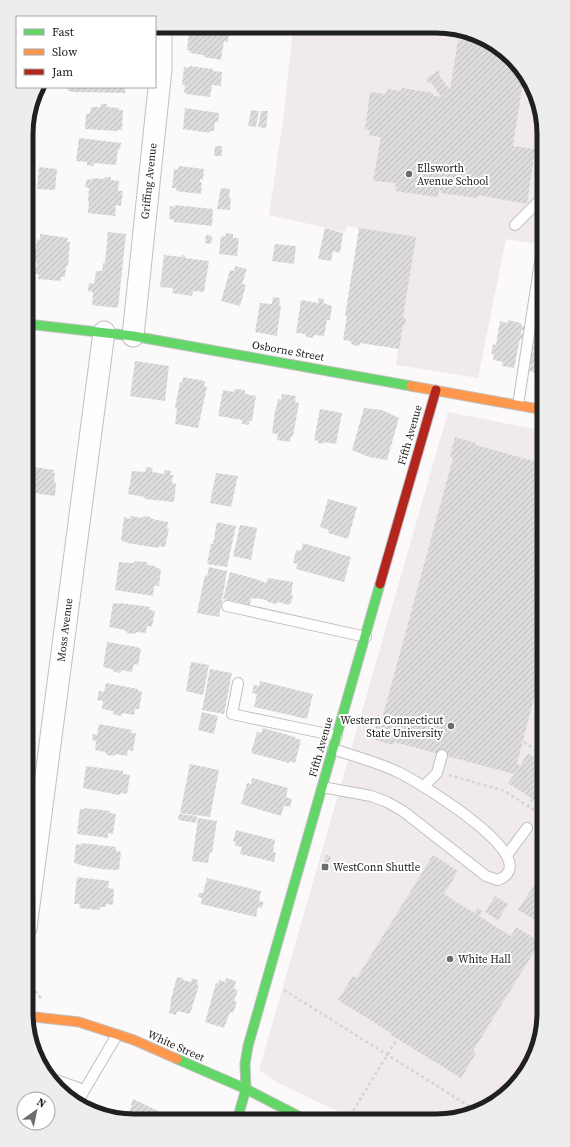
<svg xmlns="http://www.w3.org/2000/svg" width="570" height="1147" font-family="'Source Serif 4',serif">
<defs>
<pattern id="building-hatch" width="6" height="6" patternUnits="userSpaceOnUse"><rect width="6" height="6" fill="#dddbdc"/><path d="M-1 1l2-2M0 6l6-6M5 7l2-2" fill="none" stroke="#bdbcbc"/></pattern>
</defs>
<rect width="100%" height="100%" fill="#fbf9fa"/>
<!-- built -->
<path fill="#f0eaec" d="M293,27L457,28L507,53L538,99L544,134V245L506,239L478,378L396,365L415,238L347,226L345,232L269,215L284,113Z
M448,412L544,431V1020L522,1079L471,1115L436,1121H359L278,1083L259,1070Z"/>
<!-- building -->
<path fill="url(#building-hatch)" d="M215,27H230L228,42L224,41L221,60L204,57V55L190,53L191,51L187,50L189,30H194V28L214,31Z
M470,34L507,53L527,83L523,82L513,146L535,149L527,204L478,195L477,198L441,193V190H439L438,197L395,191L396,183L373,181L381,137L369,135L370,130L365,129L370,92L386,94L387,89L401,91L402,88L433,93V96L441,97L430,81L428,83L426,79L438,70L440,74L439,75L450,90L458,40L469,41Z
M189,66L213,69V71L222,72L221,86L212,85L210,97L186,94V93L184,92L185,85H182L184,67L189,68Z
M68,87H125V93L73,92L68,91Z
M101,104H107V107L119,108L118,110H123L122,130H117V131L85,129L86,114H90L91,107H100Z
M185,108L219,113L218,122H215L214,131H210L209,133L183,129Z
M251,110L259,111L256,127L248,126Z
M261,111H268L266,128L258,127Z
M79,138L121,143L120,149H118L116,165L94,163L93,166L87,165V162L76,161Z
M215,146H222V156H214Z
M179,166L204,169L203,180L200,179V182L202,183L201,194L176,191L177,188H172L174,169L178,170Z
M39,167L57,169L55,190L37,189Z
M105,177H111V180L119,181L118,191H123L121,206L116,205L115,216L88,213L89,202H88L89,188L85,187L87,179L92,180L93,178L104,179Z
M27,185L32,186L30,207L27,211Z
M221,188L230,189L229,198H231L230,210L217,209Z
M175,205L213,209L212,226L174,222V220L169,219L170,206L175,207Z
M325,228L343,233L340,253L333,251L331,261L318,259Z
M359,228L416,237L403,317L406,318L405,325H403L399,349L360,343V345L355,346L351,344V341L343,340L347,316H345Z
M108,232L126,234L118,308L92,305L93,292L88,291L89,283L94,284L96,271H102L103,263H105Z
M226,233L233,234V238H239L237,256L219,254L221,236L225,237Z
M40,234L68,238L67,242H70L68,266H66L65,277H61V281L38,279L39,274H35L37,263L34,262L37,239L40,240Z
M206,235L212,236L211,244L205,243Z
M275,244L296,246L294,264L272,261Z
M164,255L182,257V255L185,256V258L209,261L204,292L193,291L192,296L172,293L173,288L160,287Z
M235,266L247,269L242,284L246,285L240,306L221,301L230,270L234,271Z
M273,297L280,298L279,305H281L277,336L255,332L260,303L272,304Z
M319,298L324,299L323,303L332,306L330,320H327L324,336L314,335L313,338L306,337V334L296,333L301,300L318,303Z
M508,320L521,323V325L524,326V330H521V334H523L522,339H520L514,368L502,366L503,362L493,360L494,354H491L493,344L496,345L500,321L507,323Z
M539,322L544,323V374L529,371L531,364H529Z
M135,361L169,366L165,401L130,396Z
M183,377L205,381L204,386L207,387L198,428L175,424L177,409L175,408L180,382L182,383Z
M235,389L245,390V394L256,396L252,421H249V425L242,424V420L218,416L223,390L234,392Z
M282,394L296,396L295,402L299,403L293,436H291L290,442L277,440L278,434L272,433L275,410H276L278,399L281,400Z
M364,408L382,410L399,418L387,460L369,457L352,450Z
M320,409L342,413L336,444L324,442L323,444L318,443V441L314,440Z
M455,437L476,443V445L544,464V660L517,763L520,766L528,753L544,764V784L534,800L508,783L515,773L514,772V774L394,742L393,745L372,739L378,718L382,719L453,458L450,457Z
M27,466L54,470L53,473H55L54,482L56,483L55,496L27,492Z
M146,467L153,468L152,472L164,474L165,470L171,471L170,475H173L172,483L176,484L174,502L144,499L145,497L128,494L132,471L145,472Z
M216,473L238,476L231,507L210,503Z
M328,499L357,507L348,539L328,533L329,530L320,527Z
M131,516L142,518L144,516L150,517L152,519L168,522L167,529H169L165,547L159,546V548L152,547L127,543V542L121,541L124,517L130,519Z
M217,522L236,526L227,567L207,564L211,544H213Z
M240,525L257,528L251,560L233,556Z
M303,543L351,557L344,582L296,569L298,564L293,563L296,550L301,551Z
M134,561L147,562V565L156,566V568L161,569L159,586H154L153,596L115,590L119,562L134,563Z
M209,567L227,571L219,617L197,613L205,575L207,576Z
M230,572L256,579L266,583L268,578L293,582L291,594L293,596L291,603L288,605L279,602L276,604L268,602L266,600L257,598V599L251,598L250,605L223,599Z
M113,603L119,604V603L150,607L149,610L155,611L152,627L147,626L146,633L137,632L134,634L127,633L125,630L109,627Z
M107,642L137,647L141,649L138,665L134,664L132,672L122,670L119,673L113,671L112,669L103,667Z
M191,662L209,665L203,695L186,691Z
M210,669L232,673L224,714L202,710Z
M260,681L313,694L307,719L254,707L257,694L252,693L254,685L259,686Z
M106,683L138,689V691L142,692L139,709H135L134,715L123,713L121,716L113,714V711L102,709L103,701L97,700L99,691L104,692Z
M202,712L218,716L214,734L198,730Z
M99,724L132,730L131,733H136L133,751L128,750L127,756L116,754L114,756L107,755L105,752L95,750L96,741L92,740L93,734L97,735Z
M263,728L295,737V738L301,740L295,763L289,761V763L251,753L257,732L261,733Z
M190,764L219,770L210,817L180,813Z
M86,766L123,771V774L130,775L127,794L120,793L119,795L83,788Z
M252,778L288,788L286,797L292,799L290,807L284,806L281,816L241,804L247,783L251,784Z
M85,808L110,811L109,813L116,814L113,834L108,833V838L77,834L80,809H85Z
M179,814L197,816L196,823L178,820Z
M198,818L217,821L212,853L210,852L208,863L192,861Z
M236,830L275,840L273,852L276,853L274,862L240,854L242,847L235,846L236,842H233Z
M81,843L116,847V851L121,852L119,870L101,869L79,865V864L74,863L76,844L81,845Z
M326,855L331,856L328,866L323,865Z
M433,855L458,871L444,894L474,913L478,908L482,911L479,916L511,936L516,927L540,942L473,1051L476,1053L461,1078L391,1035L390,1034L391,1033L338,1000L353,976L357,978Z
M544,870V925L518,910Z
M77,877L109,881L108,888L114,889L113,905L106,904V907H100L99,910L79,908L80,904H74Z
M207,878L261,891L259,901L264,902L262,908L258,907L256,917L201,904L202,898L198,897L199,893H203Z
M495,896L508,904L498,920L485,912Z
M177,977L183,978V980L191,982L192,978L198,980L197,985H199L190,1014L177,1011L176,1015L169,1013L171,1003H170Z
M226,978L236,981L234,989L238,990L234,1001L237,1002L233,1013L230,1012L224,1028L205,1022L216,983L218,984L219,980L225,982Z
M133,1099L177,1120H125L132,1105H131Z"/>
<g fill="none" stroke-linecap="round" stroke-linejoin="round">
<!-- lane casing -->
<g stroke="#c1c0c0" stroke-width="12">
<path id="lane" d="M515,225L539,201L544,193
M518,405L540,262
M227,606L366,637
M238,683L232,714L337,736
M424,786L437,773L442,755
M322,787L371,796L387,802L403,811L486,876L498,880C549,860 419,783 402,774C381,763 356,757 333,749
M507,855L527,828
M53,1079L84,1090
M78,1101L117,1035"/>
</g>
<!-- street casing -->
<g stroke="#c1c0c0" stroke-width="23">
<path id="street" d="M133,336L161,69V26
M26,928L104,332"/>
</g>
<!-- fast casing -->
<g stroke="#c1c0c0" stroke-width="11">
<path id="fast" d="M27,324L133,336L411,386
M177,1059L246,1089L308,1121
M237,1120L246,1089L245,1064L248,1046L380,584"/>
</g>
<!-- slow casing -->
<g stroke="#c1c0c0" stroke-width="11">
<path id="slow" d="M411,386L544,410
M26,1016L79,1022L134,1040L177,1059"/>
</g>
<!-- jam casing -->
<g stroke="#c1c0c0" stroke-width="11">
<path id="jam" d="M380,584L436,390"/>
</g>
<!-- path -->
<path stroke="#d5d4d5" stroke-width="2.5" stroke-dasharray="3 3" stroke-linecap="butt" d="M538,711L544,710
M524,742L544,755
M449,775L505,791L544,817
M528,807L544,779
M538,987L544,985
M284,990L477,1111
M35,991L41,998
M544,991L538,988L544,961
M496,1090L501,1093
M347,1121L397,1039"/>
<!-- lane -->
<use href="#lane" stroke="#fefefe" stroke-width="10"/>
<!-- street -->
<use href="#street" stroke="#fefefe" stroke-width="21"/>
<!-- fast -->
<use href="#fast" stroke="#63d668" stroke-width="9"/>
<!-- slow -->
<use href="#slow" stroke="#ff974d" stroke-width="9"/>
<!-- jam -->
<use href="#jam" stroke="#b3261e" stroke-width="9"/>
</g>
<!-- markers -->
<g fill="#6d6c6c" stroke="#fff" stroke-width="1.5">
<circle cx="409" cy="174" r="4"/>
<circle cx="451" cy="726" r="4"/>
<rect x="321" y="863" width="8" height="8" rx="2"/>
<circle cx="450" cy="959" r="4"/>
</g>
<g text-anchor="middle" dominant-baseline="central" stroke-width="4" stroke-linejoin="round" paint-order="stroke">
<!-- poi labels -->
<g font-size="11" fill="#212020" stroke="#fff" text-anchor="start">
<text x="417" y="168">Ellsworth<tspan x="417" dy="13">Avenue School</tspan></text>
<text x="443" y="720" text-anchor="end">Western Connecticut<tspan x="443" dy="13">State University</tspan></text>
<text x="333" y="867">WestConn Shuttle</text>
<text x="458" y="959">White Hall</text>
</g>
<!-- street labels -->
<g font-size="11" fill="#212020" stroke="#fff">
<text transform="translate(149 181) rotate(-84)">Griffing Avenue</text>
<text transform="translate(288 351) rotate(10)">Osborne Street</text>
<text transform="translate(410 435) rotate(-74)">Fifth Avenue</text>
<text transform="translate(65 630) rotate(-83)">Moss Avenue</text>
<text transform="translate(321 747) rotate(-74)">Fifth Avenue</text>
<text transform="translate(176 1046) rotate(24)">White Street</text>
</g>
</g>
<!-- crop -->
<path d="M0 0H570V1147H0ZM134 33H436A101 101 0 0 1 537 134V1013A101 101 0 0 1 436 1114H134A101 101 0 0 1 33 1013V134A101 101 0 0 1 134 33Z" fill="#ededed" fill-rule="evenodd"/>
<path fill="none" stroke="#212020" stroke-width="5" d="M134 33H436A101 101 0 0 1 537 134V1013A101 101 0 0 1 436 1114H134A101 101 0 0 1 33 1013V134A101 101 0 0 1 134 33Z"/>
<!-- legend -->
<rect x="16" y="16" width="140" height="72" fill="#ffffff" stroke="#a6a6a6"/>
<rect x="24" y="29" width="20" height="6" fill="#63d668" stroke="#a6a6a6"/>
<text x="52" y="36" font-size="12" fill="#212020">Fast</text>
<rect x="24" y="49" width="20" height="6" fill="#ff974d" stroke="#a6a6a6"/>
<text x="52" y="56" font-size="12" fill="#212020">Slow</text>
<rect x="24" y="69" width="20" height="6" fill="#b3261e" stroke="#a6a6a6"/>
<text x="52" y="76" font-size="12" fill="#212020">Jam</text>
<!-- north arrow -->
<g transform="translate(36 1111) rotate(33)"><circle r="19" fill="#ffffff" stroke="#a6a6a6"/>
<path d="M0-3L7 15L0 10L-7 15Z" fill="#6d6c6c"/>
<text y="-6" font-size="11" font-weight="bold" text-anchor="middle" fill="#212020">N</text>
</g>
</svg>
